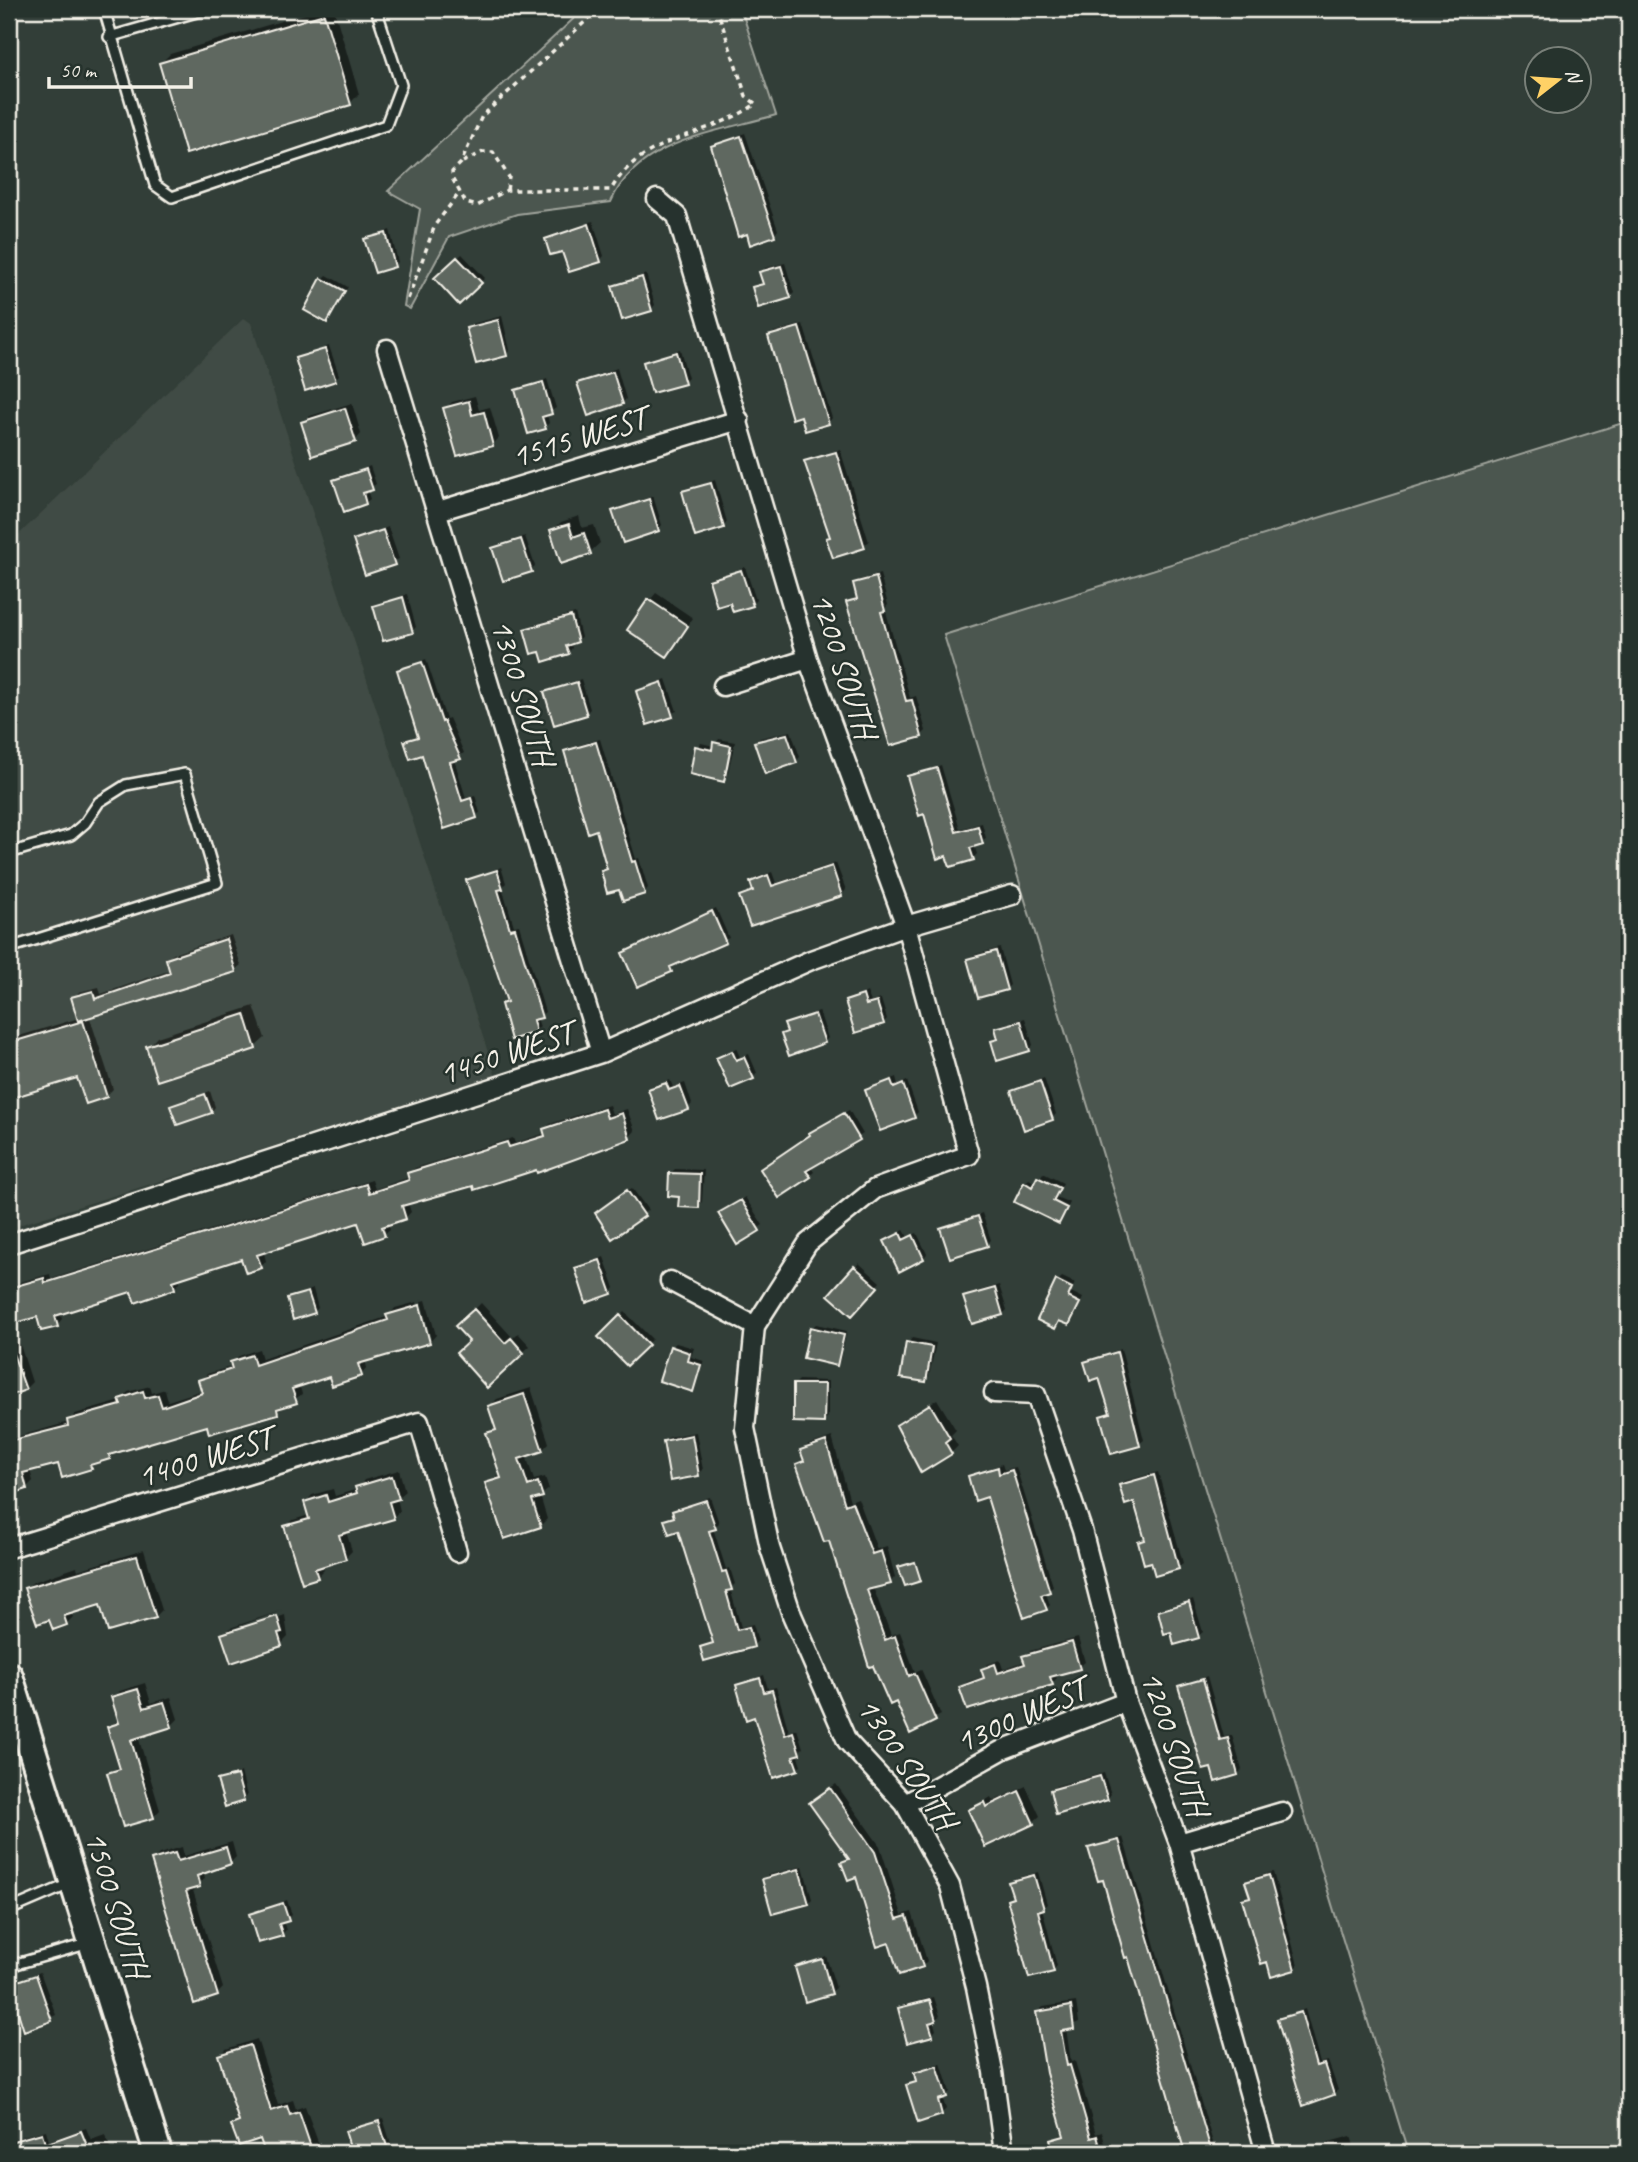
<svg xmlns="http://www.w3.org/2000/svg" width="1638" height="2162" font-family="Caveat,sans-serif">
<rect width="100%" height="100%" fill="#323e38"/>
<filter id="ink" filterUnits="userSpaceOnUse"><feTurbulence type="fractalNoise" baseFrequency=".0143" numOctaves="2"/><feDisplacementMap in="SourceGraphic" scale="14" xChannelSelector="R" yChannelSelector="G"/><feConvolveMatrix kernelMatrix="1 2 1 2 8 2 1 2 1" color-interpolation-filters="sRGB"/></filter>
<g filter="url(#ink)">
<!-- built -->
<path fill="#404b44" d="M244,318L251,323L496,1077L9,1228V544Z"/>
<!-- green -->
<path fill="#4c564f" stroke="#a0a49c" stroke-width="2" d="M584,9H741L776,115C718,132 637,140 611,202L517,214L449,237L410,309L404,306L420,209L388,191Z
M1629,421V2153H1408L944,635Z"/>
<!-- shadow -->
<path fill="#0007" d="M322,9H334L359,94L350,103L161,63L170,54Z
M745,133L778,230L774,235L713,146Z
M593,221L604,256L600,260L563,249L547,239Z
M390,230L398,262L394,266L366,239Z
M462,254L485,278L459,303L436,278Z
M785,263L794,293L790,297L754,287L764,281L761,273L765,268Z
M646,274L655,305L651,309L614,286Z
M327,275L348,287L327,321L323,279Z
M502,316L510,350L506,354L468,328L472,324Z
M803,324L832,418L828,423L769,337L774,332Z
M329,346L339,375L335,379L297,359Z
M680,349L688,378L684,382L645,362Z
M617,368L626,399L622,403L579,383Z
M547,379L556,408L547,414L549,423L545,427L517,391Z
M475,396L479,410L490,407L499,438L492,445L445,409L452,402Z
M352,403L361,434L355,441L303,423L310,416Z
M840,449L869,542L834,556L828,539L831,536L807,462Z
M370,466L376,484L367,490L370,499L365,503L335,481Z
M715,480L727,522L723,527L684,492Z
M653,496L662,525L658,530L614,511Z
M579,516L582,528L594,525L600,543L590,552L552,531L561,522Z
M388,527L399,559L366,573L355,541Z
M525,536L535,566L531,570L494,549Z
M745,567L756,600L752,604L731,601L711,581Z
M880,574L888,605L885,608L910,698L916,696L926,731L921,736L848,602L858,596L855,584L859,580Z
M656,593L693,618L673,648L650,600Z
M407,594L416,627L412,631L375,607Z
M575,613L581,637L571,643L572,648L568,653L541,650L526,630L530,626Z
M426,659L446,719L449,718L464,753L454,759L466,798L475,795L480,813L446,826L423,752L406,742L419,735L399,671Z
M581,679L590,709L586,713L546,692Z
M666,679L677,711L648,723L638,691Z
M791,731L800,757L796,761L756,742L760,738Z
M600,739L636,859L639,858L648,888L644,892L621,888L603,872L607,868L598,828L566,752L570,748Z
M719,739L735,742L727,776L723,780L697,747L701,743L714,746Z
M941,765L960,829L982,823L986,838L974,845L977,854L973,858L925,812L909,777Z
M836,863L846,890L841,895L741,897L755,889L752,882L756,878L772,872L776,883Z
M501,867L506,883L502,887L514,926L519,925L545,1012L537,1018L540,1027L535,1031L503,1004L508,1000L468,880Z
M716,908L729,938L674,963L671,970L624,954Z
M231,935L241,965L235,970L89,1015L113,1089L106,1096L78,1076L16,1095L9,1071V1039L79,1018L73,998L79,992L99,987L101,994L171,970L168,959L173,954Z
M1000,948L1010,985L1006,989L969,959L974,955Z
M867,992L871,1002L881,999L887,1019L883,1023L847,1002Z
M254,1006L265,1038L255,1047H148L157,1037Z
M819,1011L828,1038L824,1042L783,1034L791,1021Z
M1025,1018L1033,1045L1029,1050L993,1042L999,1037L997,1029L1001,1025Z
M736,1048L740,1057L749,1054L757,1073L753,1078L718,1058Z
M896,1077L898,1085L907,1081L918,1112L914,1116L867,1090Z
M1044,1078L1056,1114L1052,1118L1013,1091Z
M670,1080L673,1087L685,1083L692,1104L688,1108L650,1089Z
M210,1091L215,1107L211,1112L172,1106Z
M609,1105L612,1114L627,1109L635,1131L629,1137L537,1168L408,1203L411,1212L406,1217L388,1223L390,1229L384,1234L366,1241L359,1220L264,1253L266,1261L261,1266L242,1256L179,1277L180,1282L175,1288L132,1290L60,1313L62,1319L57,1325L38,1315L9,1323V1285L50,1274L51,1279L372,1180L375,1189L410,1177L409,1173L415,1168L513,1138L515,1143L546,1133L545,1129L550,1124Z
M849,1110L863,1134L810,1166L814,1172L809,1176L780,1196L811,1133Z
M675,1169L704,1170L702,1202L698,1206L681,1195L671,1173Z
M1043,1173L1063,1183L1056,1197L1070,1203L1059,1222L1025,1183L1029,1179L1036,1183Z
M632,1188L648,1210L613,1236L601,1209Z
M745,1197L763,1225L738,1242L725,1210Z
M982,1213L991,1240L987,1244L942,1229Z
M904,1230L908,1237L917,1233L927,1254L923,1258L886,1242Z
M604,1257L615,1288L611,1293L577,1268Z
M859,1263L880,1282L852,1314L830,1295Z
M1062,1277L1075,1283L1071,1292L1083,1298L1073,1319L1069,1323L1061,1319L1055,1327L1058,1281Z
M999,1285L1007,1310L1003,1314L965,1298L969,1294Z
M313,1289L318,1308L314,1312L289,1299Z
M426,1300L436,1335L430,1342L365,1360L367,1368L361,1375H330L299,1384L302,1394L277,1412L208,1424L115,1451L91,1467L59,1462L30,1470L33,1481L26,1488L9,1493V1439L69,1422L75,1414L121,1401L128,1392L150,1386L152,1393L165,1389L168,1401L203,1390L200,1381L207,1374L233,1366L232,1362L239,1356L259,1349L262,1359L389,1316L395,1308L417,1302L428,1340H431L421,1301Z
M481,1303L513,1338L518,1333L530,1346L487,1385L471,1341L458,1326Z
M625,1312L652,1339L627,1364L601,1337Z
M816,1324L847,1331L840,1360L836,1364L812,1328Z
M16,1332L32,1382L25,1389L9,1394V1334Z
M912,1338L936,1343L929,1376L925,1381L908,1343Z
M676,1343L694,1348L691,1357L704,1361L692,1390L671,1347Z
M1121,1349L1144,1440L1139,1444L1102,1417L1111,1411L1100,1376L1086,1362Z
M799,1380L828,1381V1417L823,1421L795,1384Z
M531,1388L549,1443L542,1450L526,1455L534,1480L545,1477L549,1489L540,1496L547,1519L540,1526L487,1483L502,1474L488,1434L497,1426L490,1406L497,1399Z
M937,1399L956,1430L951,1435L958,1446L951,1453L898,1425Z
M696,1432L703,1470L699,1474L672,1479L665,1441L669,1437Z
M832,1437L850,1501L858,1498L877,1549L887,1546L895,1577L890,1582L873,1587L891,1635L900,1632L915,1672L921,1669L941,1715L911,1731L798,1464L805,1458L802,1451L808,1445Z
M1002,1464L1004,1470L1016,1467L1053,1586L1045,1591L1050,1605L1046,1609L989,1495L970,1476Z
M399,1470L405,1491L397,1498L400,1511L393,1517L346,1531L352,1551L345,1558L322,1565L324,1570L317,1577L286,1527L293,1520L309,1515L306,1502L312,1495L333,1489L335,1496L358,1489L364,1480Z
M1158,1472L1183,1563L1178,1567L1152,1560L1140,1543L1146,1538L1135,1500L1121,1485L1125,1481Z
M710,1497L719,1523L713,1528L726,1569L730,1568L735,1584L730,1588L741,1627L753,1624L758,1641L753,1645L702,1647L714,1641L680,1529L666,1520L675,1515L678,1508Z
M144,1550L162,1610L155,1617L101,1602L71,1612L73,1617L66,1624L50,1618L26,1588L33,1582L77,1567L78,1570Z
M916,1561L921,1578L920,1579L902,1566Z
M1193,1599L1203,1632L1198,1636L1172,1630L1160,1612Z
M283,1610L229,1630V1634L285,1615L288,1637L281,1644L224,1635L230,1628Z
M1078,1638L1085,1662L1079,1667L1056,1674L1057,1678L1052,1683L961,1687L967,1682L985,1676L983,1669L988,1664L1000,1660L1003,1669L1026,1661L1024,1657L1030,1651Z
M764,1675L768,1689L776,1687L789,1732L797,1729L803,1748L797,1753L801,1765L797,1769L755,1715L738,1685Z
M1207,1676L1224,1737L1232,1735L1242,1770L1238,1774L1180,1687Z
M145,1683L151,1703L171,1697L178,1719L171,1726L138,1736L160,1810L153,1817L109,1773L121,1765L109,1727L120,1719L113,1698L120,1691Z
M241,1772L247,1796L243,1800L219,1781Z
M1104,1773L1111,1794L1107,1799L1051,1790L1056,1786Z
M836,1784L880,1846L902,1915L912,1912L927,1961L922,1966L890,1941L858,1875L843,1862L849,1856L817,1798Z
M1026,1786L1040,1816L1033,1822L970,1810L991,1797L993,1801Z
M1123,1837L1216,2153H1186L1129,1955L1104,1878L1090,1849Z
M9,1842L19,1866L9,1876Z
M232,1842L236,1857L230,1863L203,1872L205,1879L192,1887L223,1988L217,1994L153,1861L159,1854L182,1847L184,1856Z
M803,1866L812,1899L808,1903L764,1880L768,1875Z
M1038,1872L1047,1904L1042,1908L1057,1966L1053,1970L1009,1900L1013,1896L1010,1883L1014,1879Z
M1273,1872L1298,1965L1294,1969L1244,1900L1251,1895L1247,1883L1252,1878Z
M287,1900L292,1915L283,1921L286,1930L282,1934L251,1915Z
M826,1956L836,1988L831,1992L797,1968Z
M40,1972L56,2015L25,2029L10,1985Z
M934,1997L940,2016L933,2020L936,2030L932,2034L900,2009L904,2005Z
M1076,2002L1079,2022L1066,2028L1071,2062L1075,2061L1096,2134L1102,2132L1107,2151L1105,2153H1055L1052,2140L1065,2133L1038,2012L1043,2007Z
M1305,2009L1320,2063L1328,2061L1338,2090L1333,2094L1279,2019Z
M257,2039L278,2105L293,2100L296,2109L305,2106L322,2153H267L261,2137L233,2125L240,2118L220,2056L226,2049Z
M941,2063L950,2092L942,2097L946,2109L941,2114L908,2086L918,2080L916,2074L920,2070Z
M383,2118L393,2150L389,2153H354L347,2132Z
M86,2128L91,2140L105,2135L112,2153H9V2140L46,2130L49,2141Z
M1351,2136L1356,2153H1327L1325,2146L1329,2142Z"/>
<!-- building -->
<path fill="#5f6861" stroke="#f4f1e8" stroke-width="2" d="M324,14L351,105L186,154L159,63Z
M741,136L775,236L750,245L747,234L738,237L711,146Z
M589,224L601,262L569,272L562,252L550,255L545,239Z
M386,233L395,267L375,273L364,239Z
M457,257L482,283L459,305L434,278Z
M781,266L791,298L758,308L752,287L763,284L759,272Z
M642,277L652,311L622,320L612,286Z
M321,278L345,291L327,323L304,310Z
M498,320L507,356L476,364L466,328Z
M799,327L829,424L805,431L801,416L792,419L768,336Z
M325,349L336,381L305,391L295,358Z
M676,352L685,384L652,393L643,362Z
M613,372L623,404L588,416L577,383Z
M543,382L552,414L542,417L546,429L528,434L515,390Z
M469,401L472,415L484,412L493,446L457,456L443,408Z
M345,408L356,442L312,456L301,422Z
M836,452L865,548L833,558L826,538L830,537L804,461Z
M366,469L373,490L363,493L366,504L344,512L333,480Z
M711,483L724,528L695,537L682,491Z
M649,499L659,531L623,543L612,511Z
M569,524L573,537L584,533L591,554L561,564L550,530Z
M383,530L395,565L365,575L353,540Z
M521,539L532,572L503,581L492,548Z
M741,570L753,606L733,612L730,603L717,607L709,580Z
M876,577L885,611L881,612L906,701L912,700L922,737L890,746L846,602L857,599L853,583Z
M403,597L413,633L383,641L373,606Z
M648,599L688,626L667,657L627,630Z
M571,616L578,642L566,646L569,654L543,662L540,652L531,654L524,629Z
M422,662L442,722L444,721L461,759L450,762L462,801L471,798L477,818L444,829L422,755L410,759L404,741L418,737L397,670Z
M577,682L587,715L554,725L544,692Z
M662,682L673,717L647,725L636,691Z
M787,734L797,763L765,774L754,742Z
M596,742L632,862L635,861L645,894L623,901L619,890L607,893L601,871L607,869L596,830L588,833L564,751Z
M713,742L731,746L724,782L690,774L695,746L712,750Z
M937,768L956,832L978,826L983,844L970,848L974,860L950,867L946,856L937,859L924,814L919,816L907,776Z
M832,866L842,896L750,926L739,896L753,891L750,882L768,875L772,886Z
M497,870L503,889L498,890L510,929L515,928L542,1018L533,1020L536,1032L511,1040L501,1004L507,1002L466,880Z
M712,911L726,943L670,967L672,972L637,987L622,953Z
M226,939L236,972L78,1021L71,997L93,991L95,999L170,973L166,959Z
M996,951L1007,990L978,998L967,959Z
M863,995L866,1005L877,1002L884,1024L855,1033L845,1001Z
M245,1014L256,1049L157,1081L146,1046Z
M815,1014L825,1043L789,1056L781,1034L787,1032L784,1024Z
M83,1021L107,1097L86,1104L77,1078L15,1097L9,1077V1043Z
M1021,1021L1030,1051L997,1061L991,1041L998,1039L995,1028Z
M732,1051L736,1060L744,1057L754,1079L730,1089L716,1058Z
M891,1080L894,1088L903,1084L915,1118L880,1131L865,1090Z
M1040,1081L1053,1120L1024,1130L1011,1091Z
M666,1083L669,1090L680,1086L689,1110L659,1120L648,1089Z
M205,1094L212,1113L177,1125L170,1106Z
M604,1109L607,1118L622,1113L630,1139L537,1173L536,1170L474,1190L473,1186L402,1206L406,1219L382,1227L385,1236L365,1243L358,1223L257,1255L262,1268L246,1273L241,1259L173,1281L175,1289L135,1303L131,1292L55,1316L58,1327L41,1331L37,1317L9,1325V1288L44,1278L45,1283L366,1184L369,1193L409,1180L407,1173L507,1142L509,1147L545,1136L543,1129Z
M844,1113L860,1140L806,1171L811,1177L779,1198L760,1169L810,1135L809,1133Z
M669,1173L700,1174L699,1208L678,1207L679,1197L668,1196Z
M1037,1177L1060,1188L1053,1201L1067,1208L1059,1224L1014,1202L1024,1182L1032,1187Z
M627,1190L645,1216L612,1239L595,1213Z
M741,1200L760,1231L737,1245L718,1213Z
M978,1216L988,1246L950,1258L940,1228Z
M900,1233L903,1240L913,1235L924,1259L899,1272L884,1241Z
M600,1260L612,1294L586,1303L575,1268Z
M854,1266L878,1287L852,1316L828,1295Z
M1056,1280L1072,1288L1068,1297L1080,1303L1069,1325L1059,1321L1055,1329L1037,1320Z
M995,1288L1003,1315L972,1324L963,1297Z
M308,1292L315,1313L293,1320L287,1298Z
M420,1305L430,1343L358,1364L362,1376L332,1386L329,1377L292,1389L297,1403L277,1409L278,1414L209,1434L207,1426L109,1455L110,1459L90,1465L92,1469L62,1478L58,1464L23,1473L27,1489L9,1495V1441L68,1426L67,1420L121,1405L119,1399L143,1391L145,1398L158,1395L162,1407L202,1393L198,1380L232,1369L230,1362L252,1355L255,1365L388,1320L386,1315Z
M474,1309L505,1343L511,1338L524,1353L487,1388L456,1353L469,1341L455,1326Z
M620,1315L649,1345L627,1366L598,1337Z
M810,1327L844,1335L837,1366L803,1358Z
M906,1342L932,1347L926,1382L900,1378Z
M670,1346L690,1353L688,1361L701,1365L693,1392L659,1381Z
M9,1348H11L26,1390L9,1396Z
M1117,1352L1140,1446L1111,1454L1100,1416L1110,1413L1099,1378L1090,1381L1084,1362Z
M793,1384H825L824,1423L793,1422Z
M524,1394L543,1451L519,1459L528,1486L538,1482L543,1497L532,1500L541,1527L504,1539L485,1483L501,1478L486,1433L496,1430L488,1406Z
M930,1404L950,1438L945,1442L952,1454L921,1473L896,1425Z
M692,1435L699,1476L670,1481L663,1441Z
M826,1441L845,1505L852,1502L872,1554L881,1551L891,1584L867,1590L885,1640L895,1636L909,1676L915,1673L936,1721L910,1734L896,1702L890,1705L873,1666L869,1667L829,1541L824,1542L796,1464L804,1461L800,1450Z
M998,1467L999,1474L1012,1470L1050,1592L1041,1595L1047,1610L1024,1618L987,1497L975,1501L968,1476Z
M1154,1475L1179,1569L1155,1576L1151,1562L1144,1564L1138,1542L1145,1540L1134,1502L1125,1505L1119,1485Z
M392,1476L399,1499L389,1502L394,1519L339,1535L346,1559L315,1569L318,1578L302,1583L284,1526L309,1519L304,1502L326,1495L328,1502L357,1493L355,1487Z
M706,1500L716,1529L709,1531L722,1572L726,1571L732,1590L726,1591L737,1630L749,1627L754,1647L704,1661L700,1647L713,1643L678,1531L669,1534L664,1520L674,1517L672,1511Z
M137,1556L156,1618L108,1632L100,1605L64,1616L67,1625L53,1630L49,1620L37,1624L24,1588Z
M915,1562L921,1581L905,1586L898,1567Z
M1189,1602L1199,1638L1174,1645L1171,1632L1164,1634L1158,1611Z
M277,1616L282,1632L278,1633L282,1646L231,1663L221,1634Z
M1072,1642L1080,1669L1050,1677L1053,1685L967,1710L959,1687L984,1678L981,1669L995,1664L998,1673L1025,1664L1022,1656Z
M760,1678L764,1692L772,1690L785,1735L793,1732L800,1754L793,1756L798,1770L773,1778L754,1717L746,1720L736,1685Z
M1203,1679L1220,1740L1228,1738L1238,1775L1215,1782L1211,1768L1203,1770L1178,1686Z
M138,1689L144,1708L164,1702L172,1727L131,1740L154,1818L123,1827L107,1773L120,1769L107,1727L119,1723L111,1697Z
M237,1775L244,1801L225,1807L217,1780Z
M1100,1776L1108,1800L1056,1815L1050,1790Z
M830,1788L875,1852L897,1919L907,1916L923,1967L899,1975L889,1943L877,1947L856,1877L848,1880L841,1862L849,1859L809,1803Z
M1019,1791L1034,1824L985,1847L968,1810L984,1802L986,1807Z
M1119,1840L1211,2150L1199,2153H1185L1128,1957L1125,1958L1103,1880L1098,1881L1088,1848Z
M226,1847L231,1864L197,1876L200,1887L186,1891L218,1996L194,2004L151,1860L175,1853L178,1861Z
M799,1869L809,1904L772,1914L762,1879Z
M1034,1875L1044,1909L1038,1911L1054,1972L1029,1978L1007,1899L1013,1897L1008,1882Z
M1269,1875L1295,1970L1271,1977L1267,1962L1261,1964L1242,1899L1250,1897L1245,1882Z
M283,1903L289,1921L279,1924L283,1936L258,1943L249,1914Z
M822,1959L832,1994L805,2002L795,1967Z
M36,1975L52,2021L24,2031L9,1984Z
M930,2000L936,2021L929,2023L933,2036L907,2043L898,2008Z
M1071,2006L1074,2029L1061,2031L1067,2066L1070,2065L1091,2138L1097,2136L1102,2153H1054L1050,2140L1064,2136L1046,2073L1036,2012Z
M1301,2012L1316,2066L1324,2064L1334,2095L1303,2106L1277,2019Z
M250,2045L271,2111L287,2106L290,2115L299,2112L313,2153H265L260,2139L239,2146L231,2125L239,2122L218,2055Z
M937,2066L947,2097L938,2100L942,2115L918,2123L906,2085L916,2082L914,2073Z
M379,2121L389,2153H352L345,2131Z
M81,2131L90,2153H9V2142L42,2133L45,2144Z"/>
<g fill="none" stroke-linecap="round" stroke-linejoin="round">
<!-- lane casing -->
<g stroke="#f4f1e8" stroke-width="14">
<path id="lane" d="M104,9L155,185L172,197L386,125L401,85L376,9
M109,37L207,9
M9,853L71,835L85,823L99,802L126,785L185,774L217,883L9,948
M9,1910L72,1883
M9,1966L90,1943"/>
</g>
<!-- street casing -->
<g stroke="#f4f1e8" stroke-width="23">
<path id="street" d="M657,199L677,216L808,659L906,926L969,1155L875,1189L808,1243L755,1326L745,1428L770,1548L792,1615L847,1741L905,1804L950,1886L976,1987L993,2072L1004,2153
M387,349L601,1053
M438,511L739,420
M723,686L808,659
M9,1244L601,1053L811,960L906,926L1012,895
M670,1281L755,1326
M994,1393L1036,1395L1082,1530L1126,1702L1179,1843L1266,2153
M9,1548L419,1422L457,1552
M905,1804L1004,1749L1126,1702
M1179,1843L1282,1812"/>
</g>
<!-- secondary casing -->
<g stroke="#f4f1e8" stroke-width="32">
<path id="secondary" d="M9,1676L158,2153"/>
</g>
<!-- path -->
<path stroke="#f4f1e8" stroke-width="3.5" stroke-dasharray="5 5" stroke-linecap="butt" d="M599,9L482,116L461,163L452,172L453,180L466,203L477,206L507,190H611C642,134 706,139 756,104L746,96L717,9
M463,162L483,152H493L509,177L507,190
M408,299L435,225L460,192"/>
<!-- lane -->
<use href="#lane" stroke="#26332d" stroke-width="9"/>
<!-- street -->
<use href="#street" stroke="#26332d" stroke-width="18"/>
<!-- secondary -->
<use href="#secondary" stroke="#26332d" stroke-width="26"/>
</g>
</g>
<g text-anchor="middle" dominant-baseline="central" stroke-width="5" stroke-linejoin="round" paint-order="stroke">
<!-- street labels -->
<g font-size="33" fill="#f4f1e8" stroke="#26332d">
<text transform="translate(579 437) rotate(-17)">1515 WEST</text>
<text transform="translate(844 665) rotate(72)">1200 SOUTH</text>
<text transform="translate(523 692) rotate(73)">1300 SOUTH</text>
<text transform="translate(506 1053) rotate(-18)">1450 WEST</text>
<text transform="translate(205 1457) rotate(-17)">1400 WEST</text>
<text transform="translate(1021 1715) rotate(-24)">1300 WEST</text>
<text transform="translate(1175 1743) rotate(71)">1200 SOUTH</text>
<text transform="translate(907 1763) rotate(56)">1300 SOUTH</text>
<text transform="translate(117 1904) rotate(73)">1500 SOUTH</text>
</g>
</g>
<!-- margin -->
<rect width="1638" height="2162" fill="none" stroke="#26332d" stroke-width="35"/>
<rect x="18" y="18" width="1603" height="2127" fill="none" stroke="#f4f1e8" stroke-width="2.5" filter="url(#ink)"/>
<!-- north arrow -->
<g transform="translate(1558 80) rotate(73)"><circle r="33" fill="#26332d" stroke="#787f78" stroke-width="2"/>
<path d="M0-5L12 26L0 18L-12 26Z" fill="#ffd166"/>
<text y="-10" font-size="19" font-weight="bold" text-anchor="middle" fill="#f4f1e8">N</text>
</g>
<!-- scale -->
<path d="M49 77v10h142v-10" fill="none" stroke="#f4f1e8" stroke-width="3.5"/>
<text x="60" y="77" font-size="21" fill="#f4f1e8" stroke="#26332d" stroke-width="5" paint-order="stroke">50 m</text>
</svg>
